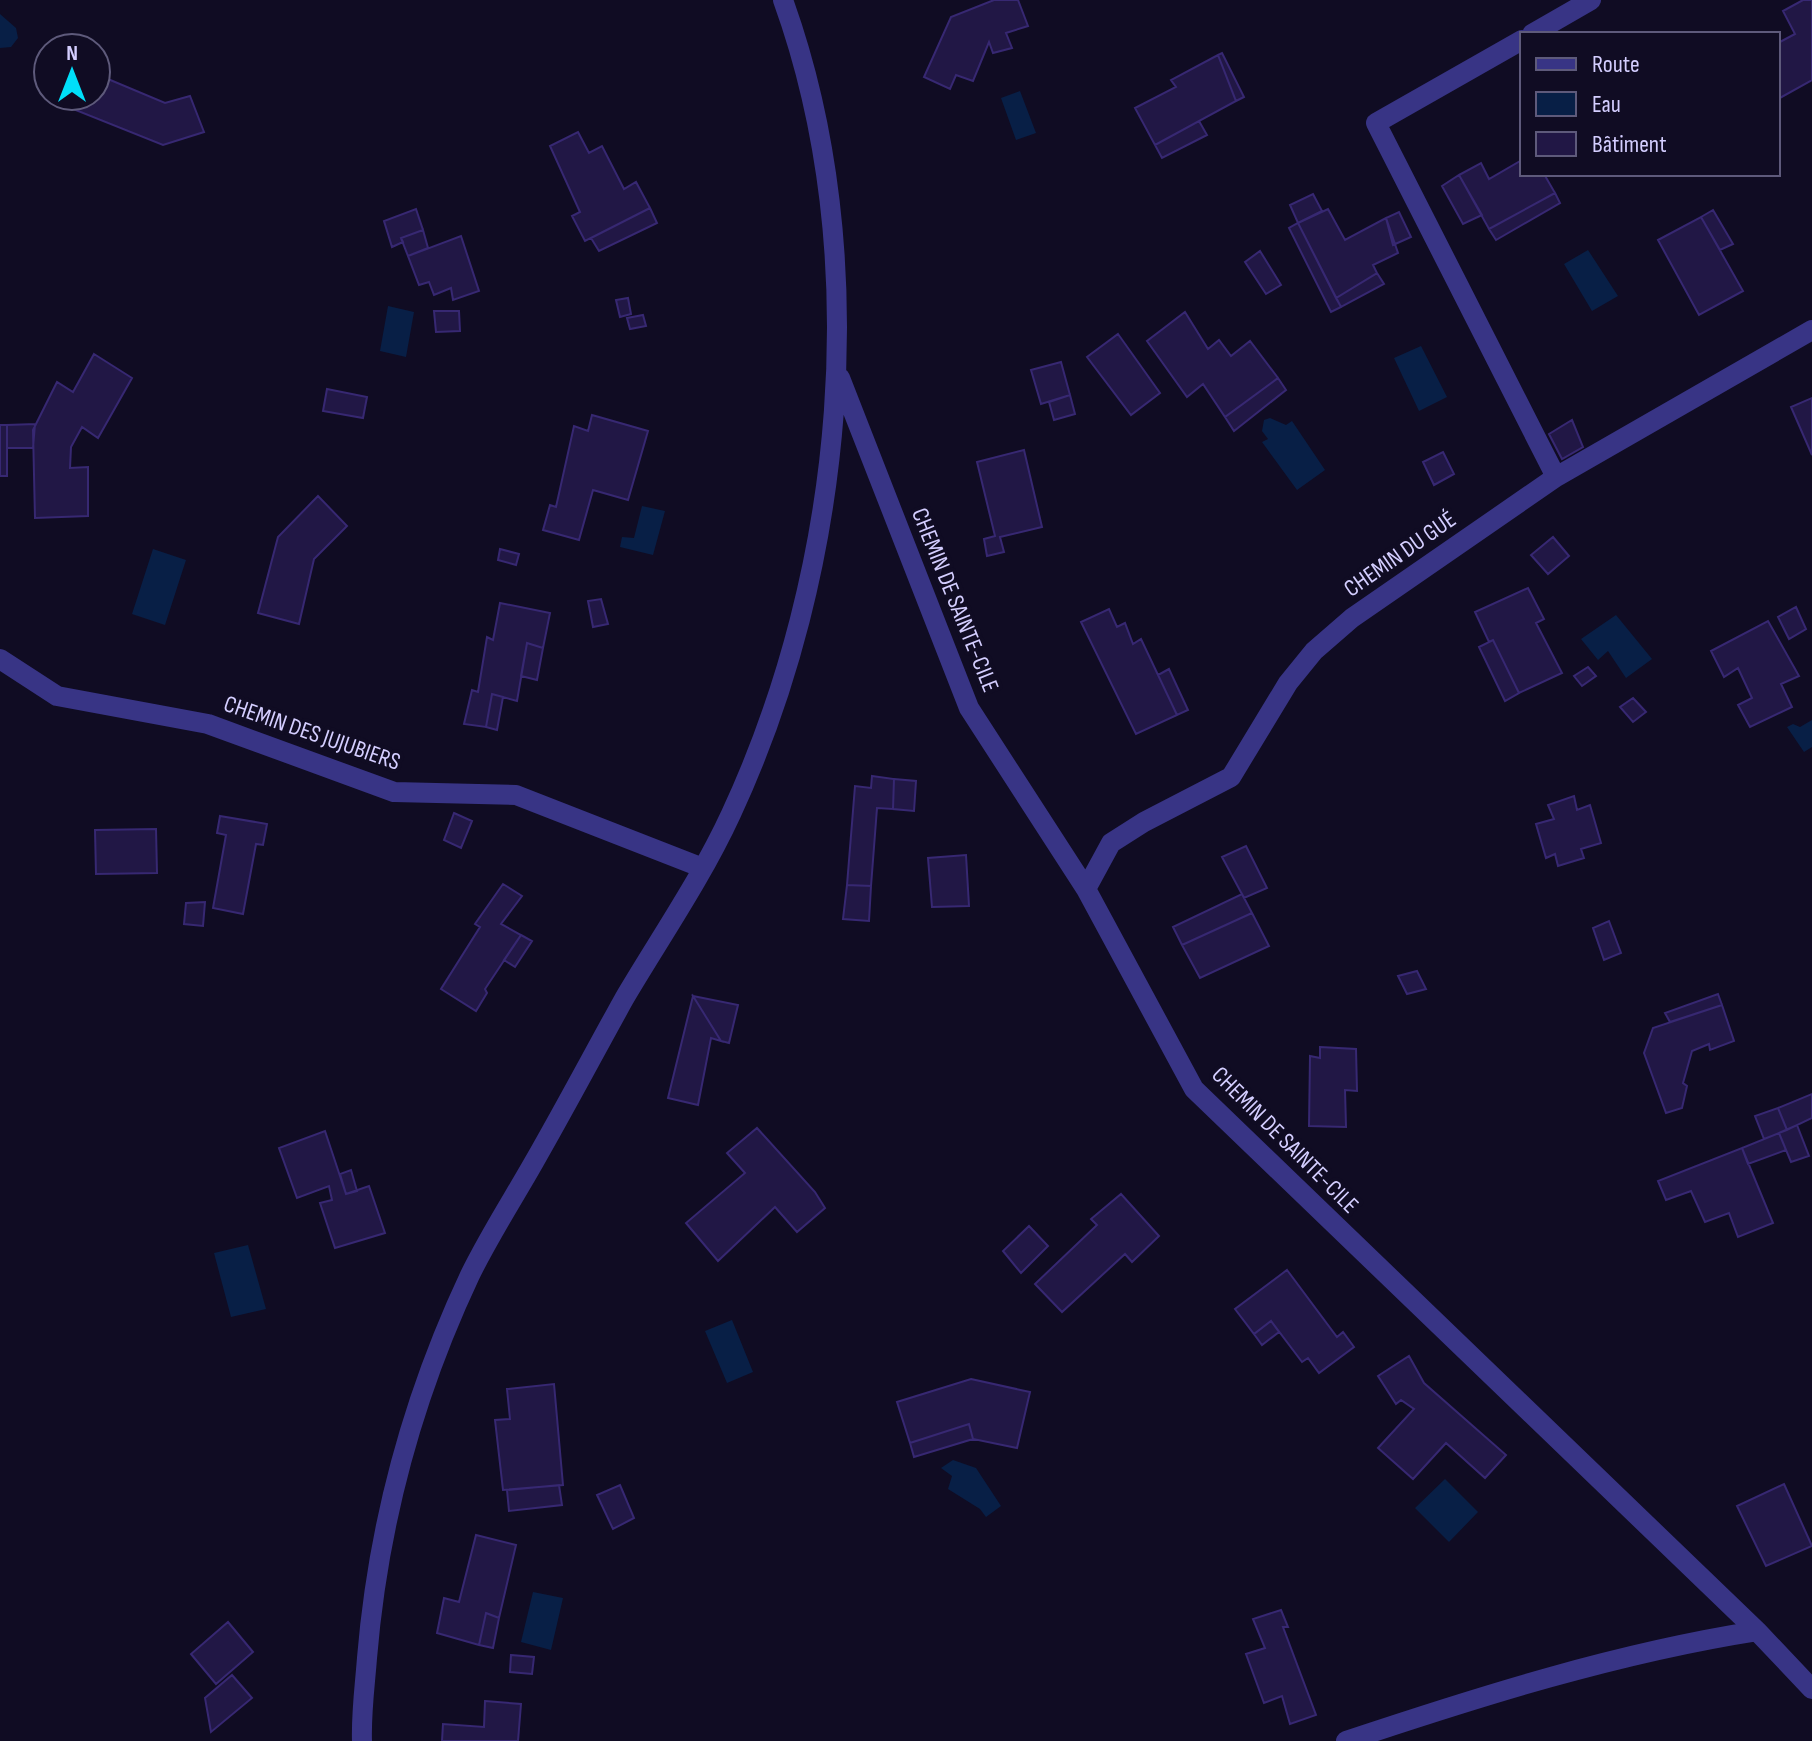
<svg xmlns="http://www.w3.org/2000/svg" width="1812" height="1741" font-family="'Sofia Sans Condensed',sans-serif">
<rect width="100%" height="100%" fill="#100c23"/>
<!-- water -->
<path fill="#081f46" d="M0,14L16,28L18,38L11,47L0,48Z
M1020,91L1036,133L1016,140L1001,98Z
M1588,250L1618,296L1592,311L1564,264Z
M388,306L414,312L406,357L380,351Z
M1421,346L1447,397L1419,411L1394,358Z
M1270,418L1286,425L1292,421L1325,470L1297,490L1262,442L1268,439L1262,431L1264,420Z
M642,506L665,511L653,555L620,547L622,537L634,538Z
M153,549L186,560L165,625L132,614Z
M1616,615L1652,659L1626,678L1608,651L1598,660L1581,639Z
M1812,720V747L1804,752L1787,727L1793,724L1800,727Z
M248,1245L266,1309L231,1317L214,1253Z
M732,1320L753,1372L727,1383L705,1331Z
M953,1460L976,1468L1001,1506L986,1517L980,1509L948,1489L952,1476L941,1468Z
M1445,1479L1478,1512L1449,1542L1415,1508Z
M533,1592L563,1598L551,1650L521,1642Z"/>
<!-- building -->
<path fill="#211745" stroke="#372872" stroke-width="2" d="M994,0H1018L1028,26L1006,33L1012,48L993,53L989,42L973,81L956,75L950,89L924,77L951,17Z
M1803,0H1812V80L1778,99V43L1795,34L1783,11Z
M1222,53L1244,97L1236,101L1218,55Z
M1218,55L1236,101L1155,145L1135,108L1176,87L1171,80Z
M96,74L165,103L190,96L204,132L163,145L73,109L78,96H96Z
M1199,121L1207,135L1162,158L1155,145Z
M578,132L589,153L602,146L624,189L636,182L650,208L585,241L572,216L580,212L550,146Z
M1522,160V174H1544L1555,193L1489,229L1459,175L1481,163L1489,179Z
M1459,175L1482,215L1463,224L1442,186Z
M1555,193L1560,203L1496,240L1489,229Z
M1313,194L1322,211L1298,223L1290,205Z
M650,208L657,223L599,251L591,238Z
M416,209L423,230L401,238L403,242L392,247L384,221Z
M1328,209L1345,240L1386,218L1398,253L1373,265L1377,273L1336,298L1298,223Z
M1713,210L1733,244L1720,250L1701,217Z
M1399,212L1411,237L1393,245L1386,218Z
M1701,217L1743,291L1699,315L1658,240Z
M1298,223L1341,307L1331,312L1289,228Z
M423,230L428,248L408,256L401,238Z
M461,236L479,291L453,300L451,288L434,295L429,282L419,285L408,256Z
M1260,251L1281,285L1266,294L1245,262Z
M1377,273L1384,284L1341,307L1336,298Z
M628,298L631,314L620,317L616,300Z
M434,311H459L460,331L436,332Z
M1185,312L1208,349L1219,340L1231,356L1250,341L1278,378L1225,417L1203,384L1187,397L1147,341Z
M643,315L646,326L630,329L627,318Z
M1118,334L1160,393L1131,415L1087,357Z
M94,354L132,378L98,438L82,427L71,447L70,468L88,467V516L35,518L33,430L57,382L73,392Z
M1061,362L1070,395L1041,404L1031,370Z
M1278,378L1286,390L1234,431L1225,417Z
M327,389L367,397L363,418L323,411Z
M1070,395L1075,414L1054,420L1049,402Z
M1812,398V455L1791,407Z
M592,415L648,431L628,500L593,490L579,540L543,530L550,505L556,507L574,426L588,431Z
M1572,420L1583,447L1562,459L1549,434Z
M35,424L33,448H7V425Z
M0,425H7V476H0Z
M1024,450L1042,527L1000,537L1004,552L987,556L984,539L995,536L977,462Z
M1443,452L1454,474L1434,485L1423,462Z
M318,496L347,526L314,559L299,624L258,613L278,537Z
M1553,537L1569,556L1548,574L1531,555Z
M500,549L519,554L516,565L498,560Z
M1528,588L1544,619L1536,623L1562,673L1519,693L1493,640L1489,642L1475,612Z
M601,599L608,624L593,627L588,601Z
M500,603L550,613L543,648L527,643L517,701L492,694L486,727L464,724L472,690L478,692L487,637L493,640Z
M1796,607L1806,629L1789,639L1778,617Z
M1109,609L1117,627L1125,623L1133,644L1141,639L1177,715L1136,734L1081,622Z
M1768,621L1799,676L1781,684L1792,707L1750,727L1738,705L1752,698L1738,668L1724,677L1711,651Z
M1493,640L1519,693L1505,701L1479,647Z
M527,643L543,648L537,680L521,676Z
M1588,667L1596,676L1582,686L1574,676Z
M1169,669L1188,710L1177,715L1158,675Z
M492,694L503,697L497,730L486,727Z
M1633,698L1646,712L1633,722L1620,707Z
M872,776L894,779L893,809L877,808L871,886L847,885L855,786L871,788Z
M894,779L916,781L914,811L893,809Z
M1574,796L1577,810L1590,805L1601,843L1581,849L1584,858L1558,866L1555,854L1546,858L1536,824L1554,819L1548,805Z
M454,813L472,821L461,848L444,840Z
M220,816L267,824L263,845L256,844L243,914L213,908L226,835L217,833Z
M156,829L157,873L96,874L95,830Z
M1246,846L1267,888L1244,898L1222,857Z
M966,855L969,906L932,907L928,858Z
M503,884L522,896L501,924L521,935L485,989L487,993L476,1011L441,989L480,927L475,924Z
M847,885L871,886L869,921L843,919Z
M1242,894L1252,913L1182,945L1173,927Z
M205,902L203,926L184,924L186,903Z
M1252,913L1269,946L1200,978L1182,945Z
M1609,921L1621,953L1604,960L1593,928Z
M521,935L532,941L515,967L504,960Z
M1417,971L1426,989L1407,994L1398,976Z
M1718,994L1722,1005L1670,1022L1665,1013Z
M693,996L738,1005L729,1043L721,1041Z
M693,996L721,1041L711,1038L698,1105L668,1098Z
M1722,1005L1734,1041L1710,1050L1709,1044L1692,1051L1683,1083L1687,1086L1682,1108L1666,1113L1644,1053L1653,1028Z
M1320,1047L1356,1049L1357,1091L1345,1090L1346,1127L1309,1126L1310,1056L1320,1058Z
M1812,1094V1118L1787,1130L1778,1108Z
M1778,1108L1787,1130L1764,1139L1755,1116Z
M1797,1125L1809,1156L1791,1162L1779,1133Z
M757,1128L815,1192L825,1208L797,1232L775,1207L718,1261L686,1223L745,1173L727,1153Z
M325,1131L346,1194L369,1186L385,1233L335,1248L320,1203L332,1200L329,1186L297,1198L279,1148Z
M1779,1133L1786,1150L1748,1164L1742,1148Z
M1742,1148L1773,1223L1738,1237L1729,1213L1705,1222L1691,1191L1666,1200L1658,1181Z
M351,1170L357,1191L346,1194L340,1174Z
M1121,1194L1159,1236L1132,1262L1125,1254L1062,1312L1035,1284L1097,1225L1091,1219Z
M1029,1226L1048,1246L1021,1273L1003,1251Z
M1287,1270L1337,1337L1343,1332L1354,1347L1319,1373L1308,1358L1302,1362L1271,1321L1254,1334L1235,1309Z
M1271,1321L1279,1332L1262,1345L1254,1334Z
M1409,1356L1424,1383L1506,1455L1485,1478L1446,1443L1413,1479L1378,1448L1414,1409L1401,1400L1396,1404L1378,1376Z
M971,1379L1030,1392L1017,1448L973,1439L969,1424L910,1443L897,1402Z
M554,1384L563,1485L503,1490L495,1420L510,1419L507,1389Z
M969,1424L973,1439L914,1457L910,1443Z
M1784,1484L1812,1546L1766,1566L1737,1506Z
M559,1485L562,1505L509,1511L507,1490Z
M620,1485L634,1518L613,1529L597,1495Z
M476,1535L516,1545L499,1618L486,1613L479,1645L437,1633L444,1598L459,1602Z
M1281,1610L1288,1627H1283L1316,1715L1290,1724L1282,1696L1264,1703L1246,1654L1265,1648L1253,1619Z
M486,1613L499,1618L493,1648L479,1645Z
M228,1622L253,1652L216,1684L191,1654Z
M511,1655L534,1657L532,1674L510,1672Z
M232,1675L252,1698L211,1732L205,1698Z
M485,1701L521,1704L518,1741H442L443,1724L484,1727Z"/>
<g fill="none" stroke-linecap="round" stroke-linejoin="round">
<!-- minor -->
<path stroke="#383485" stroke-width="20" d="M1532,34L1591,0
M1522,40L1376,123L1556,477
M840,378L969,708L1086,889L1194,1089L1757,1631L1812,1689
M0,659L57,696L208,724L394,792L516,795L703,868
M1086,889L1111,843L1144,822L1231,777L1288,683L1314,651L1352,618L1556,477L1812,330
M362,1741C361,1713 365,1685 367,1658C378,1525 413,1396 470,1275C489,1236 513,1199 534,1162C565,1108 594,1053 624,999C660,938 701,879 731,814C844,571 875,255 783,0
M1346,1741C1481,1696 1617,1653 1757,1631"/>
</g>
<g text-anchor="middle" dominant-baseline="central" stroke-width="8" stroke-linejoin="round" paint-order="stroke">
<!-- street labels -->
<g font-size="24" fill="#d4ceff" stroke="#100c23">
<text transform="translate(1400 554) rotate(-35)">CHEMIN DU GUÉ</text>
<text transform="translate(955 600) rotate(68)">CHEMIN DE SAINTE-CILE</text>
<text transform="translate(312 733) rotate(19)">CHEMIN DES JUJUBIERS</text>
<text transform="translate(1285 1140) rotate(45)">CHEMIN DE SAINTE-CILE</text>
</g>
</g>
<!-- legend -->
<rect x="1520" y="32" width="260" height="144" fill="#100c23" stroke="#5e5a7b" stroke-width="2"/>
<rect x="1536" y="58" width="40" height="12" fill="#383485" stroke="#5e5a7b" stroke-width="2"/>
<text x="1592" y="72" font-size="24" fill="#d4ceff">Route</text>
<rect x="1536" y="92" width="40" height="24" fill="#081f46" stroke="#5e5a7b" stroke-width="2"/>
<text x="1592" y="112" font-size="24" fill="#d4ceff">Eau</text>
<rect x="1536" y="132" width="40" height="24" fill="#211745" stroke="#5e5a7b" stroke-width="2"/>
<text x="1592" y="152" font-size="24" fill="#d4ceff">Bâtiment</text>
<!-- north arrow -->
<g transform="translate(72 72)"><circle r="38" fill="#100c23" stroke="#5e5a7b" stroke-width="2"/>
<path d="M0-6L14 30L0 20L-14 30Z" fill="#00dff9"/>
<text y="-12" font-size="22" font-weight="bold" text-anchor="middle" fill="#d4ceff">N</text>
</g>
</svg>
